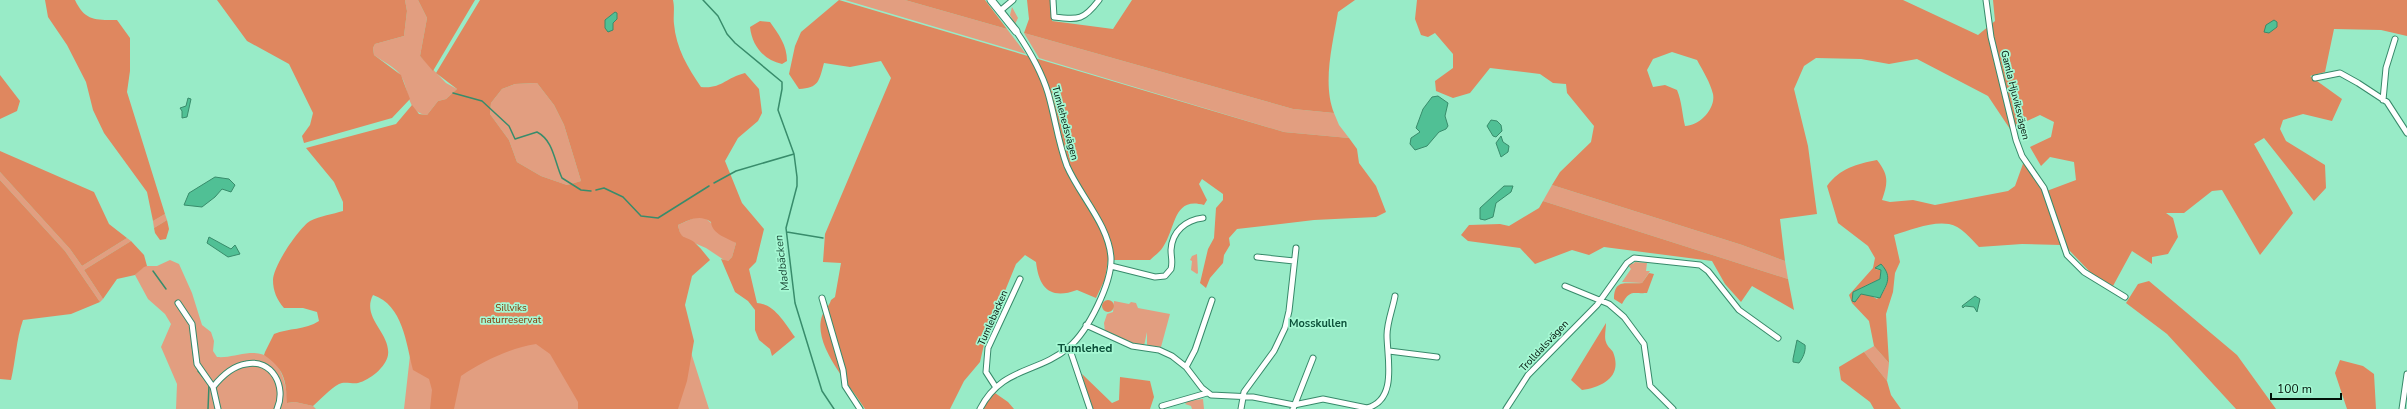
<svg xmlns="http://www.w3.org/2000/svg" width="2407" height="409" font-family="'Nunito Sans',sans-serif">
<rect width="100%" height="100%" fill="#98ebc7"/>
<!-- green -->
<path fill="#e29e80" d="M405,0H418L427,18L420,56L446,83L457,89L446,99L438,101L427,115C406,113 410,90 401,76C397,68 382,61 374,55L373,48L375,44L404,36L407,11Z
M845,0H905L1007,29L1026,54Z
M1012,7L1018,18L1015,24L1010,15Z
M1024,33L1293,109L1334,113L1339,125L1349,138L1284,132L1039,58Z
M537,83L554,105L564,125L581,181L567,185L541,176L517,162L509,140L490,114L491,103L502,89L515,84Z
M0,172L70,249L82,266L127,238L131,241L84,270L103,299L100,302L65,251L0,180Z
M1552,185L1742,245L1785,261L1788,279L1543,201Z
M426,213L665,271L709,409H404Z
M165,214L167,220L154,228L153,221Z
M694,218H705L736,243L732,257L727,262L706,248L685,239L680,234L678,225Z
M1197,254L1198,273L1197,274L1191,270L1192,261L1190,260L1192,256Z
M170,260L179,264L192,293L202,325L211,332L214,341L213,351L217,357C228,358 238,354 250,353C279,351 286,380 288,403L295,402L313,406L316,409H176L177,384L161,347L171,324L165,314L148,299L135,275L144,266H157Z
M1631,262L1633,264L1635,262L1647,263L1646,271H1650L1642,283L1622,282L1631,269L1628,265Z
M1114,301L1129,304L1131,302L1136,303L1138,308L1170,314L1161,347L1147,346V332L1144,346L1131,343L1105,332L1104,323L1107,314L1113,312Z
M1874,346L1889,363L1887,381L1864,352Z
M1203,399L1204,409H1192L1191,406L1185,404L1188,401Z"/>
<!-- forest -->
<path fill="#df875f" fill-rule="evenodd" d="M45,0H75C85,21 95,20 117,20L130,38V71L127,92L165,214L153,221L147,192L104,133L93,110L86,82L67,45L48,17Z
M217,0H405L407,11L404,36L375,44L373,48L374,55L401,75L410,99L392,118L304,143L302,136L310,125L313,113L289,64L247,41Z
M418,0H475L433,71L420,56L427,18Z
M480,0H673C675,9 673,16 674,24C676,48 688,68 701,87C722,89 725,78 745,73L759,89L762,113L758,121L738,138L725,161L742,203L764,229L756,262L749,269L757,303C775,304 785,324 795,337L772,356L770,349L759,340L755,330V310L748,301L735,292L721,259L728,261L732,257L736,243C727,238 712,234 711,222C699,214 690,220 678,225C681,241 685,235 694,242C700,247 705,254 710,260L692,276L685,305L694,341L687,381L678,409H578V402L550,354L536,344C510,348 483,361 461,376L454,409H430L432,390L429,379L413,370C406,343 403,305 373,295C361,318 391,333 388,355C386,367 370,380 358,383C352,384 344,381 339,384C330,389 321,399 313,406L295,402L287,403C286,379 284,369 264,355L265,352L274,334C289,328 305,330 319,321L317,312L303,308H284C277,300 273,291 273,280C273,266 299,228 310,221C320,216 333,214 343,211V202L334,182L306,148L396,124L412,105L419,114L427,115L438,101L446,99L457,89L436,73ZM615,12L617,13V19L613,23V30L605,20ZM537,83L554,105L564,125L581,181L567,185L541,176L517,162L509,140L490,114L491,103L502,89L515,84Z
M839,0L1284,132L1349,138L1357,149L1359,163L1376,186L1386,212L1376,217L1314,220L1237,229L1229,238L1230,245L1224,255L1223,263L1210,278L1206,288L1200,283L1208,249L1214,238L1216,208L1223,200V194L1202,179L1199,184L1207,200L1204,205C1173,196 1176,228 1163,247C1160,252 1154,256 1150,260H1108L1105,279L1096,298L1077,290C1050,300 1039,288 1036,262L1025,255L1016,264L985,340L980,362L964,381L950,409H865C851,386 812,346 822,316C824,310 829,307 831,300L835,297L841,263L823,262L825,234L891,78L881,61L850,67L824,63C819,81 819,88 799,89L789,74L795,46L801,32Z
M905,0H985L1007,29Z
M1027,0H1051L1052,21L1113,29L1132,0H1355L1338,12C1333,43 1322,83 1334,113L1293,109L1024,33L1029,19Z
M1417,0H1903L1978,35L1995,21L1993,0H2407V36L2381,30L2334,29L2325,72L2310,76L2342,99L2332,121L2303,114L2283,120L2280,129L2286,141L2325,165L2326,188L2314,201L2264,138L2254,144L2293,213L2260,255L2222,190L2212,191L2184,213H2166L2173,218L2178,237L2168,254L2152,257V264L2132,251L2113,286L2092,274L2068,249L2061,245L2022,244L1979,247C1971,239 1961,226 1949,224C1932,221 1910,230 1894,235L1900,262L1895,273L1893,292L1886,314L1889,363L1874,346L1869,321L1852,303L1849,295L1873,268L1875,258L1868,246L1838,223L1827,186C1840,168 1857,164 1877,160C1889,175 1888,183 1882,200L1890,202L1913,200L1935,205L2008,191L2015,186L2024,161L2044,192L2076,180L2074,162L2050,157L2041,166L2030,147L2051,137L2054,122L2040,115L2010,129L1988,96L1917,59L1889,64L1861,59L1816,58L1804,66L1794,89L1808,146L1817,214L1780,219L1785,261L1742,245L1552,185L1560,172L1591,142L1594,126L1567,93L1566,84L1553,83L1540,74L1490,68L1470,93L1453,98L1436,91L1435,81L1453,68V54L1435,33L1428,37L1421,35L1415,19ZM1672,52L1697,60C1703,71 1710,82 1713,94C1716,109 1699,126 1685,126C1682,114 1682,102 1677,90L1665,85L1653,87L1647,70L1653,59ZM1880,266C1888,282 1890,285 1877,299L1868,294H1861V288L1880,279L1881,270L1875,269Z
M760,21L770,22C779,35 787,45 787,61L782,64C764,60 752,46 750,27Z
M0,75L20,101L17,111L0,119Z
M0,151L94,192L109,224L127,238L82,266L70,249L0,172Z
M0,180L65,251L100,302L71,314L23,320C16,340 16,359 11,380L0,379Z
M1543,201L1788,279L1794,310L1752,286L1741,302L1725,284L1712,261L1604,247L1589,255L1572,250L1535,264L1520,248L1468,241L1461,235L1469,225L1500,224L1509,226L1539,208Z
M167,220L169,229L166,239L160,240L155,233L154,228Z
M131,241L144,255L147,266L144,267L135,275L117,279L103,299L84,270Z
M1649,273L1654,274L1647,293C1633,294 1630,289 1622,304L1614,299C1614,277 1628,285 1642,283Z
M2149,281L2237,355L2276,409H2236L2167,334L2126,303L2138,284Z
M1102 306a6 6 0 1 1 12 0a6 6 0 1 1-12 0Z
M1606,323C1606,329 1604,337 1606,342C1607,346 1611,349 1613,352C1623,377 1602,387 1582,390L1571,380Z
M1864,352L1887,381L1891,395L1901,409H1874L1870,402L1841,380L1839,367Z
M2340,360L2363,366L2374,374L2376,409H2347L2335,373Z
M1082,374L1112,403L1119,400L1120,377L1150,381L1154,397L1150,409H1091Z
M995,393L1008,402L1014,409H983L991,394Z"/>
<!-- water -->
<path fill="#50c095" stroke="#388c6b" d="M615,12L617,13V19L613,23V30L608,32L605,28V20Z
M2274,20L2277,22V27L2269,33L2264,32L2266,25Z
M1438,96L1448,103L1445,116L1448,126L1446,129L1439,132L1427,146L1415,150L1410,144L1411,138L1420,132L1416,128L1423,109L1432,97Z
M188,98L191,99L187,117L182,118V111L180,108L186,106Z
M1491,120L1497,121L1501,125L1502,131L1496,137L1493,136L1487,126Z
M1501,136L1503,142L1509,146L1508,152L1501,157L1496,143Z
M215,177L229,179L235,185L231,192L222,189L215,197L202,207L184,205L189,193Z
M1504,186H1513L1511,192L1496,203L1493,217L1485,220L1480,219V208Z
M209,237L231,249L235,245L240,254L228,257L207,243Z
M1881,264C1894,278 1885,286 1880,298L1861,294L1855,302L1852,301L1853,292L1880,279L1881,270L1875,268Z
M1975,296L1980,299L1977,312L1974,307L1965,306L1963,308L1962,306Z
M1797,340L1805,345C1806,351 1803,358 1799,363L1793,362V359Z"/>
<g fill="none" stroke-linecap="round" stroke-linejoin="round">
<!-- stream -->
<path stroke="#388c6b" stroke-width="1.5" d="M703,0L718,16L727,34L735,43L782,82V89L778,110L794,154L797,177V186L786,228L795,303L822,391L834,409
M453,93L482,101L509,126L515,139L537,132C554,141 554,161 562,178L581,190L591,191
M714,183L736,171L794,154
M596,190L604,188L623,197L641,216L658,218L709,186
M787,232L823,238
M153,271L166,289
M192,344L195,365
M198,371L207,382
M208,409L209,385"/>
<!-- street casing -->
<g stroke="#378a6a" stroke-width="7">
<path id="street" d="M1053,0L1054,17C1079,20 1084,20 1099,0
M1986,0L1991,37L2016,140L2022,156L2044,188L2067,255L2084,272L2125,297
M1000,11L1013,0
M2315,78L2340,73L2358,83L2387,102L2407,133
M2383,100L2386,68L2395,39
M1257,257L1294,261
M1111,266L1155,277L1165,276L1171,269C1173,262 1171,257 1171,250C1172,231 1186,220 1203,218
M1565,286L1609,304L1624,317L1644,344L1650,386L1673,409
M822,298L843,370L845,386L860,409
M178,303L192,324L197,364L213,387
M1086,325L1132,346L1159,350L1172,356L1186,367L1202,388L1211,395L1253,397L1294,405L1323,399L1367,408C1398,400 1387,358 1387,335C1387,322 1393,308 1395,296
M1069,347L1090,409
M1389,351L1437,357
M1186,367L1195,350L1212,300
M995,386L986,372L988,348L1020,279
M1162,406L1207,393
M218,409L213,387C221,377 232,366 246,364C272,358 287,387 277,409
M980,409C1002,366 1038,374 1069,347C1088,331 1112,283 1111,258C1109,225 1080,196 1067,166C1058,142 1055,117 1048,93C1041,70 1029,50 1016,31
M1241,409L1244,392L1274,351L1285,328L1289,311L1296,248
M1293,409L1313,358
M1506,409L1528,375L1597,305L1627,263L1634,258L1700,265L1708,271L1739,310L1778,338
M2402,409L2407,374"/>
</g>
<!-- secondary casing -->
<g stroke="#378a6a" stroke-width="9">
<path id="secondary" d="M991,0L1016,31"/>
</g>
<!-- street -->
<use href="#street" stroke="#fff" stroke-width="5"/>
<!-- secondary -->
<use href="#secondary" stroke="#fff" stroke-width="7"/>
</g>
<g text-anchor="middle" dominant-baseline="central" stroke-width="3.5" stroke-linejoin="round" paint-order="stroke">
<!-- street labels -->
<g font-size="10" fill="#001209" stroke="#a5f8d3">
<text transform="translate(2015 95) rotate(76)">Gamla Hjuviksvägen</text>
<text transform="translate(1065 123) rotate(75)">Tumlehedsvägen</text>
<text transform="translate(993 318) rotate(-66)">Tumlebacken</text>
<text transform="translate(1544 346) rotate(-47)">Trolldalsvägen</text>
</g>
<!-- park labels -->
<g font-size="10" fill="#843505" stroke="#a5f8d3">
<text x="511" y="308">Sillviks<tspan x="511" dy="12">naturreservat</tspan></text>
</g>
<!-- water labels -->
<g font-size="11" font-style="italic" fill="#1f4d3b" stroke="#a5f8d3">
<text transform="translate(782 263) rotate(-97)">Madbäcken</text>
</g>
<!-- neighbourhood labels -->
<g font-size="11" font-weight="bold" fill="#0c513a" stroke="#a5f8d3">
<text x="1318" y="323">Mosskullen</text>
</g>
<!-- quarter labels -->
<g font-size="12" font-weight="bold" fill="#0c513a" stroke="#a5f8d3">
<text x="1085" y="348">Tumlehed</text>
</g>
</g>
<!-- scale -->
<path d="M2271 393v6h70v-6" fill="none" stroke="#001209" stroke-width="2"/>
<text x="2277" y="393" font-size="12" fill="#001209" stroke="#a5f8d3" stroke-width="3" paint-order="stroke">100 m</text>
</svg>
